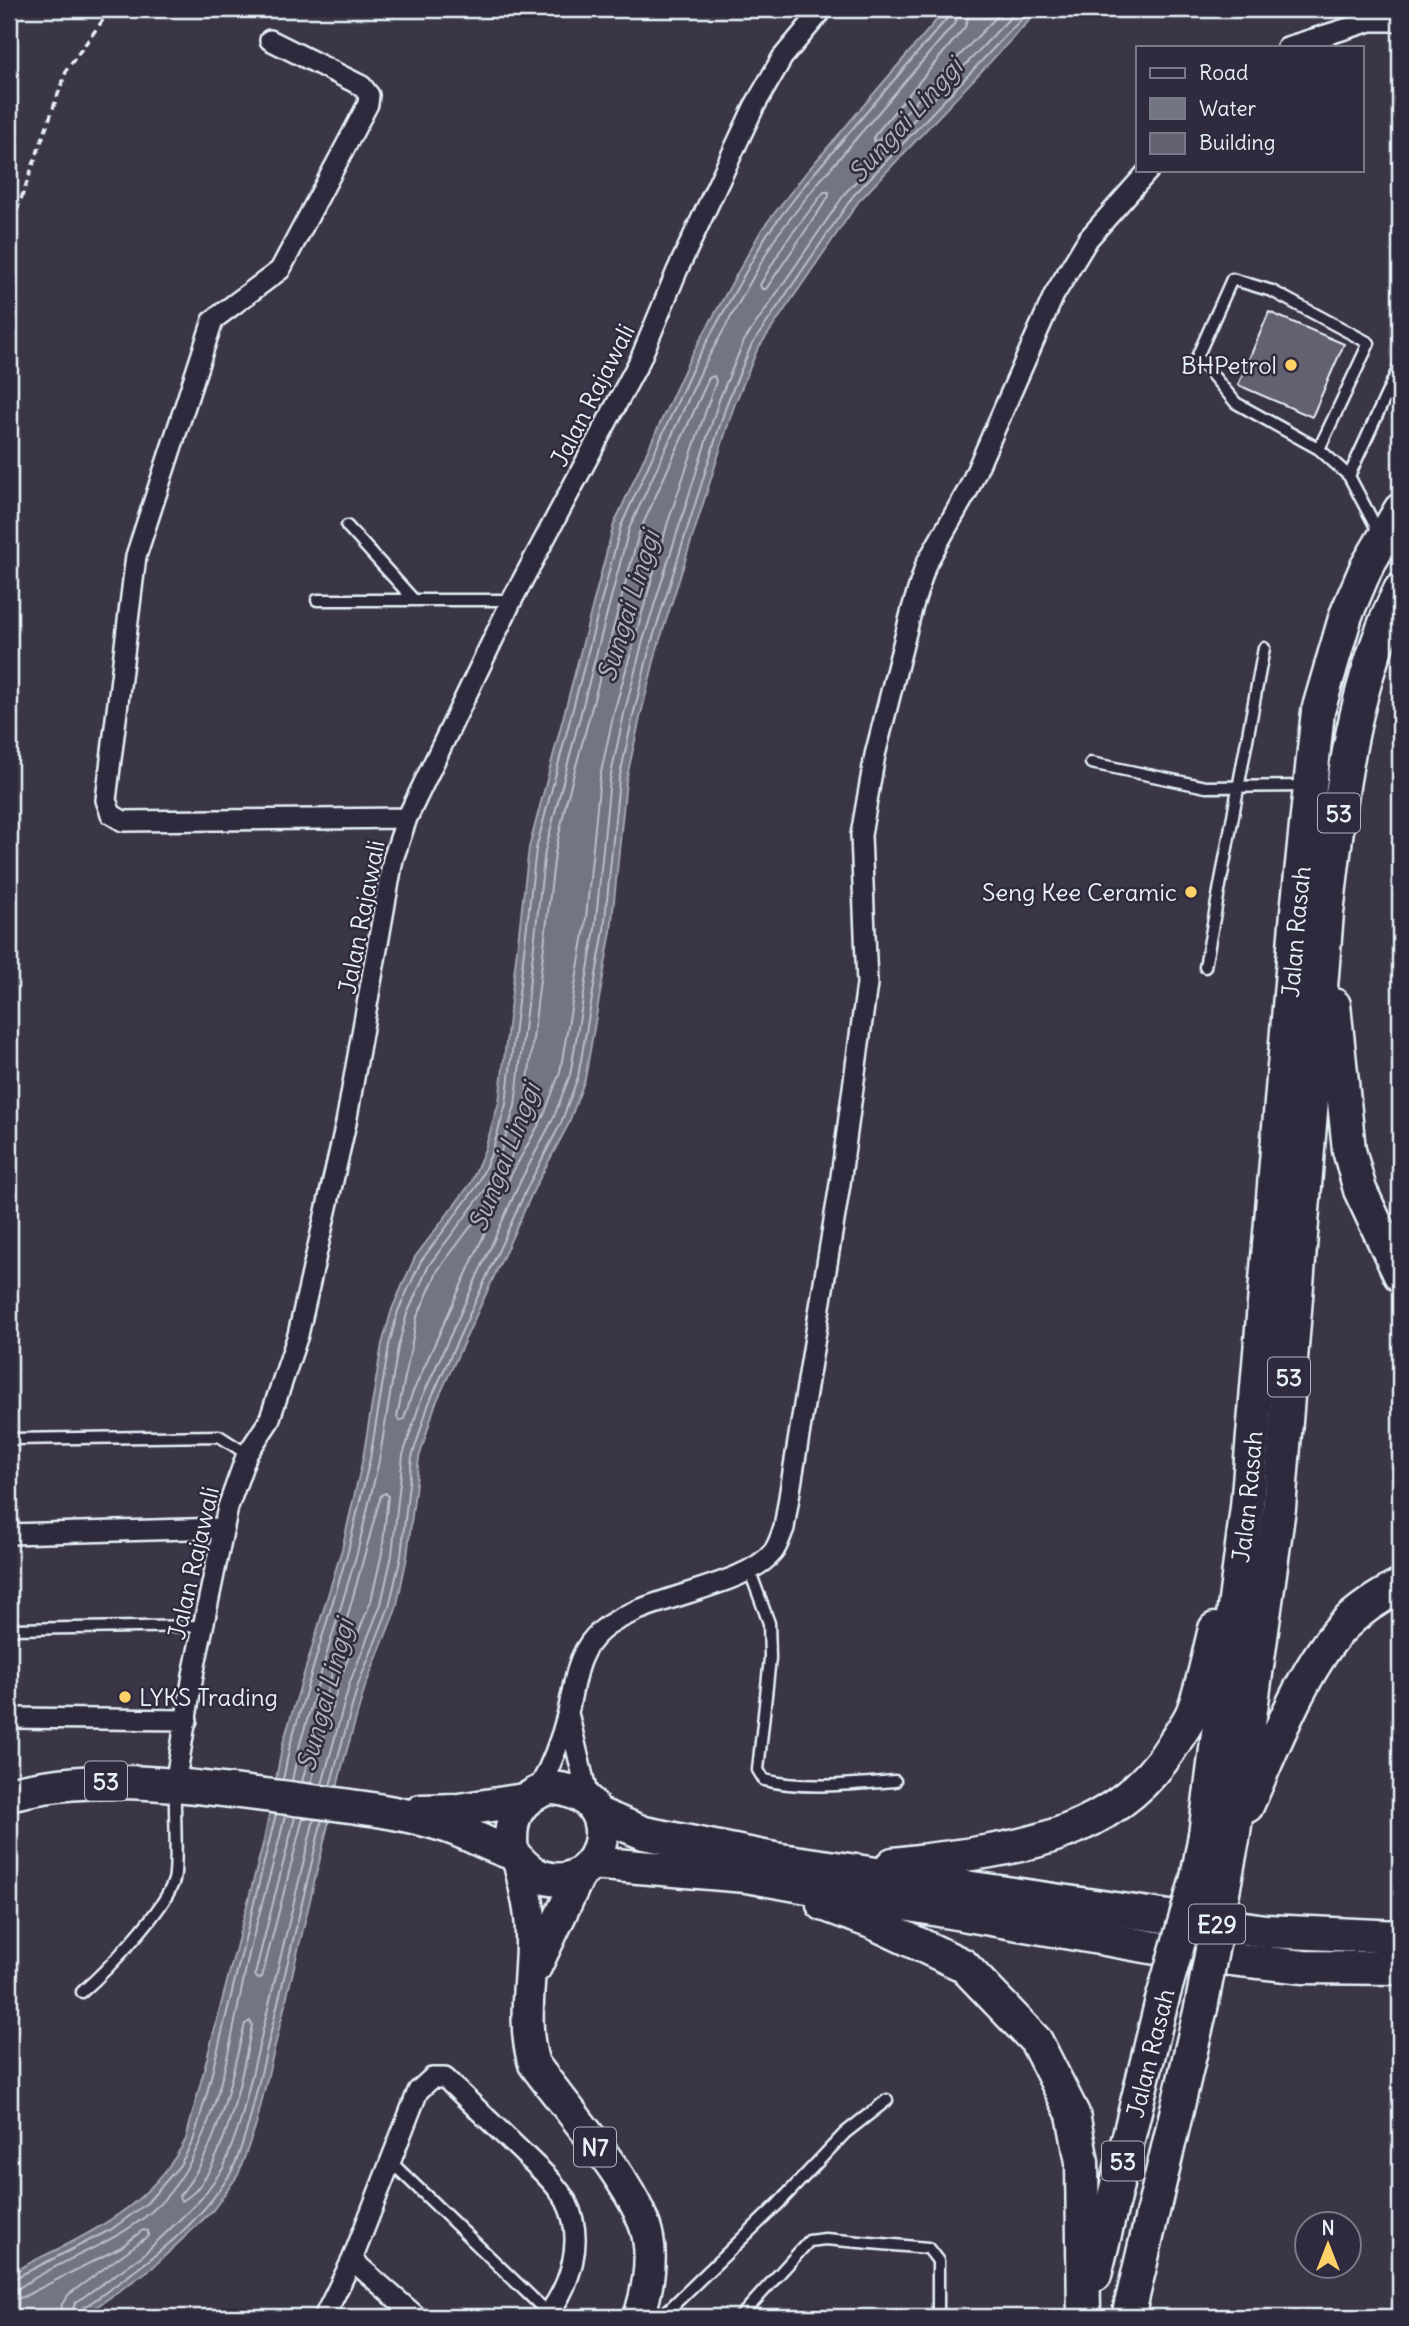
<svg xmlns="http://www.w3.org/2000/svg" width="1409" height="2326" font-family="Delius,sans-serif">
<rect width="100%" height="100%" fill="#3a3648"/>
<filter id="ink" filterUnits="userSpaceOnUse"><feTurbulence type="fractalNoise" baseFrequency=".0143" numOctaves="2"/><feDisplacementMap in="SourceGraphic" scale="14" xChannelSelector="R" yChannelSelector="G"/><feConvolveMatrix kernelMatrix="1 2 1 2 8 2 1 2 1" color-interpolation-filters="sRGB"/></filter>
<g filter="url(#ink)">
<!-- water -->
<path fill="#737482" stroke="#a2a6b1" stroke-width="2" d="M946,9H1040L859,201L757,350L734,406L657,649L640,718L626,781L611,931L585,1079L568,1125L535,1187L435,1405L419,1458L407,1557L396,1609L365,1687L342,1767L256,2125L238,2175L213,2210L153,2267L82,2317H9V2276C25,2264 44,2256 62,2247C114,2221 158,2193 186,2139L264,1840L283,1743L342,1549L363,1458L382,1344L392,1309L415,1257L471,1183L485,1149L499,1102L529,848L614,524L689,360L762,229L806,173Z"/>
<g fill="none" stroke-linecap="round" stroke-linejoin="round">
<!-- shore -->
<path stroke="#b9bfc9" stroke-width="2" d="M971,9L965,27L874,136V141L879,140L1004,9
M824,192H829V196L766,289H762L760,285L784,244Z
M714,376L716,381L668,522L614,712L600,777L585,928L560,1072L544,1115L511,1175L412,1394L404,1419L399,1421L397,1417L417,1317L438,1270L493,1197L511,1157L525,1106L555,853L566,803L639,533L709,378Z
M283,1780L290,1745L348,1551L370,1459L389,1345L398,1311L421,1261L477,1186L492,1152L506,1104L536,849L621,526L695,363L767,234L811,177L949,16L951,9
M292,1781L299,1747L357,1553L379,1461L398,1347L407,1314L429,1265L485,1190L500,1155L515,1106L545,851L629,529L703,367L775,238L818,183L956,22L960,9
M302,1782L381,1495L386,1493L388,1496L382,1553L371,1601L340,1679L311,1783
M322,1785L350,1682L381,1604L392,1555L403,1455L421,1400L521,1180L553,1119L570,1075L595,929L610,779L624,714L642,644L719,400L744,341L846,192L1018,9
M330,1786L358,1685L389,1607L401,1556L412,1457L429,1403L529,1184L561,1123L578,1077L604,930L619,780L633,716L650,647L727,403L751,346L853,196L1031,9
M295,1817L260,1954L255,1975L258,1979L262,1977L303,1818
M250,2021L252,2025C244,2067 222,2185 181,2201L179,2196C220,2148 229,2083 245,2024Z
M9,2281L112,2229L147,2203L180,2165L193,2141L207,2093L276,1814
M9,2290L19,2288C61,2259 112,2245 151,2212C217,2156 231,2034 249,1954C260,1907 275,1862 285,1815
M9,2300L23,2297L121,2247L143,2230L148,2231V2236L68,2295L62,2304L60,2317
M70,2317L75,2303L143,2255L201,2199L224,2167L241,2120L314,1819
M79,2317L82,2309C136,2271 195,2231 230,2174C239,2159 243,2139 249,2123L322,1820"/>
</g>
<!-- building -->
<path fill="#636171" stroke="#e8f1f8" stroke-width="2" d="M1269,312L1344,344L1312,417L1238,385Z"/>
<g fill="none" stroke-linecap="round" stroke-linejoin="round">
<!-- service casing -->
<g stroke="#e8f1f8" stroke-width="15">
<path id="service" d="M1319,449L1369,343L1272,291L1232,279L1197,357L1236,403L1319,449L1349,476L1379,533
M1349,476L1400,365
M347,526L414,600
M317,600H512
M1091,763L1206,787L1305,786
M1205,967L1264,648
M9,1439L219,1436L247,1454
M749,1569L769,1623L770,1658L758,1770L764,1780C805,1790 853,1784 895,1781
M9,1629L204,1626
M82,1992C106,1971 165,1910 174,1880C178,1865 174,1808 175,1789
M392,2163L550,2315
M661,2317L778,2204L845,2133L887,2100
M740,2317L809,2241L825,2239L928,2248L938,2261V2317"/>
</g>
<!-- minor casing -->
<g stroke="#e8f1f8" stroke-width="24">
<path id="minor" d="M270,40L362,86L369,95L368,104L280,270L213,320L136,556L106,800L111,814L123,821L407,818
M1287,47L1371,21H1400
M9,1534L224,1528
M568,1713L589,1802
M13,1718L187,1720
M175,1785L193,1675L228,1507L247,1454L269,1421L298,1335L346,1123L393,859L407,818L512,600L640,360L677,271L754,107L782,58L823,9
M537,1792C551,1766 561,1740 568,1712C575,1681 576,1651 602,1630C643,1596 744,1588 773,1552C778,1546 781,1535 784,1528L840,1184L867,984L861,835L875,755L912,609L926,564L968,490L1054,295L1088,239L1149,170
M352,2260L417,2317
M324,2317L352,2260L418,2091L432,2078H445C471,2103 497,2128 523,2153C537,2167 556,2183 566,2201C586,2240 570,2286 546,2317"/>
</g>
<!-- primary casing -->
<g stroke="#e8f1f8" stroke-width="35">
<path id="primary" d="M518,1860C524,1885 531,1909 531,1935C532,1977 521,2024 534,2064C565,2107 640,2190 648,2238C653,2265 647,2292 639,2317
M536,1967L581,1872"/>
</g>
<!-- trunk casing -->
<g stroke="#e8f1f8" stroke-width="37">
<g id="trunk">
<path d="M1334,1005L1349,1150L1360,1190L1400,1275"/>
<path d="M550,1788C631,1791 606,1897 542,1877C529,1873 521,1862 512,1853C508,1820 516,1798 550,1788Z"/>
<path d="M9,1794C98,1771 190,1786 280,1797C335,1804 390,1809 443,1825C467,1832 488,1846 512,1853"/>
<path d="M1247,1806C1271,1753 1303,1667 1343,1626C1360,1609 1379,1597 1400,1586"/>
<path d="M421,1811L459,1810L524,1800"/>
<path d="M598,1814L644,1833L774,1859L1265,1931L1400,1937"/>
<path id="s1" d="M1205,1835L1247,1507L1297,912L1318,711L1346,615L1366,568L1400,510"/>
<path d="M1233,1839L1279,1508L1327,913C1340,803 1350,690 1400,590"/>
<path d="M591,1863L746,1876L1196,1955L1304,1967L1400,1968"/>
<path d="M893,1864C1000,1851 1113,1844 1174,1743C1180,1733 1189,1722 1193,1711C1203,1685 1208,1656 1215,1629"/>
<path d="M823,1904L874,1923L963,1965L1036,2041L1073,2114L1082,2162L1084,2317"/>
<path d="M1095,2275L1161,2004"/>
<path d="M1128,2317L1201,2008"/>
</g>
</g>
<!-- path -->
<path stroke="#e8f1f8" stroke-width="3.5" stroke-dasharray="7 5" stroke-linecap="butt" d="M9,233L67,69L111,9"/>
<!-- service -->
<use href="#service" stroke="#2f2a3d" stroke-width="10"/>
<!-- minor -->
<use href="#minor" stroke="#2f2a3d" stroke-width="19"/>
<!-- primary -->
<use href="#primary" stroke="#2f2a3d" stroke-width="30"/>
<!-- trunk -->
<use href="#trunk" stroke="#2f2a3d" stroke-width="32"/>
<!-- trunk-bridge casing -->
<g stroke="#e8f1f8" stroke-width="37" stroke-linecap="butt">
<path id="trunk-bridge" d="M1161,2004L1197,1878L1205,1835
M1201,2008L1233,1839"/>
</g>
<!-- trunk-bridge -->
<use href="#trunk-bridge" stroke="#2f2a3d" stroke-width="32"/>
</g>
</g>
<!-- markers -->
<g fill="#ffd166" stroke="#2f2a3d" stroke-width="2.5">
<circle cx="1291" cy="365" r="7"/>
<circle cx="1191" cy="892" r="7"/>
<circle cx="125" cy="1697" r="7"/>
</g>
<g text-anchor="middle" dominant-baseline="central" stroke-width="5" stroke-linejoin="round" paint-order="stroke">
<!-- shield labels -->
<g fill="#2f2a3d" stroke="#b0b5c0" stroke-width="2">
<rect x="1318" y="793.5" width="42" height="39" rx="5"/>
<rect x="1268" y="1357.5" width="42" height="39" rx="5"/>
<rect x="85" y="1761.5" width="42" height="39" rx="5"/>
<rect x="1189" y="1904.5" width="56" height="39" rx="5"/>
<rect x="574" y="2127.5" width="42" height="39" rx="5"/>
<rect x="1102" y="2141.5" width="42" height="39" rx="5"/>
</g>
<g font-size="23" font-weight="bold" fill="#e8f1f8">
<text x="1339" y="813">53</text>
<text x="1289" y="1377">53</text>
<text x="106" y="1781">53</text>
<text x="1217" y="1924">E29</text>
<text x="595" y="2147">N7</text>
<text x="1123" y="2161">53</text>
</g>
<!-- poi labels -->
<g font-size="24" fill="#e8f1f8" stroke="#2f2a3d" text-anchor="end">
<text x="1277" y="365">BHPetrol</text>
<text x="1177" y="892">Seng Kee Ceramic</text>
<text x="139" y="1697" text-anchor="start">LYKS Trading</text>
</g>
<!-- street labels -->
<g font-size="24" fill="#e8f1f8" stroke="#2f2a3d">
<text transform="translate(592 395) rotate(-63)">Jalan Rajawali</text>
<text transform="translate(361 917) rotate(-79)">Jalan Rajawali</text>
<text stroke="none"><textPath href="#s1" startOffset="908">Jalan Rasah</textPath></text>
<text stroke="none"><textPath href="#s1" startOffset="341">Jalan Rasah</textPath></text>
<text transform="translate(193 1563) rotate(-77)">Jalan Rajawali</text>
<text transform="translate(1150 2053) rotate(-76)">Jalan Rasah</text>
</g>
<!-- water labels -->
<g font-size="26" font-style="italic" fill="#aeb2bd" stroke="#2f2a3d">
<text transform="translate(905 120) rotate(-48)">Sungai Linggi</text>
<text transform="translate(628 606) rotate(-73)">Sungai Linggi</text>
<text transform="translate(504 1157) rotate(-69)">Sungai Linggi</text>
<text transform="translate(325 1695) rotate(-75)">Sungai Linggi</text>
</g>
</g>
<!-- margin -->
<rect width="1409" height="2326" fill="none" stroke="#2f2a3d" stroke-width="35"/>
<rect x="18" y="18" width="1374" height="2291" fill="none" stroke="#e8f1f8" stroke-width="2.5" filter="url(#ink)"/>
<!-- legend -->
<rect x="1136" y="46" width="228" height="126" fill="#2f2a3d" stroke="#797a88" stroke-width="2"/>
<rect x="1150" y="68" width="35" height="10" fill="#2f2a3d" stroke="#797a88" stroke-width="2"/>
<text x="1199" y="80" font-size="21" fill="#e8f1f8">Road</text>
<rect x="1150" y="98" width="35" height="21" fill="#737482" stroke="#797a88" stroke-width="2"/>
<text x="1199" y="116" font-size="21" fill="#e8f1f8">Water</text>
<rect x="1150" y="133" width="35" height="21" fill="#636171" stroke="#797a88" stroke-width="2"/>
<text x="1199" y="150" font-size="21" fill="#e8f1f8">Building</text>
<!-- north arrow -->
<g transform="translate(1328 2245)"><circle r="33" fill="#2f2a3d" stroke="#797a88" stroke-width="2"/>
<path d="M0-5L12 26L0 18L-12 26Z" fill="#ffd166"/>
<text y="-10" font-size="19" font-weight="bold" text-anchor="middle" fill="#e8f1f8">N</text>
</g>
</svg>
